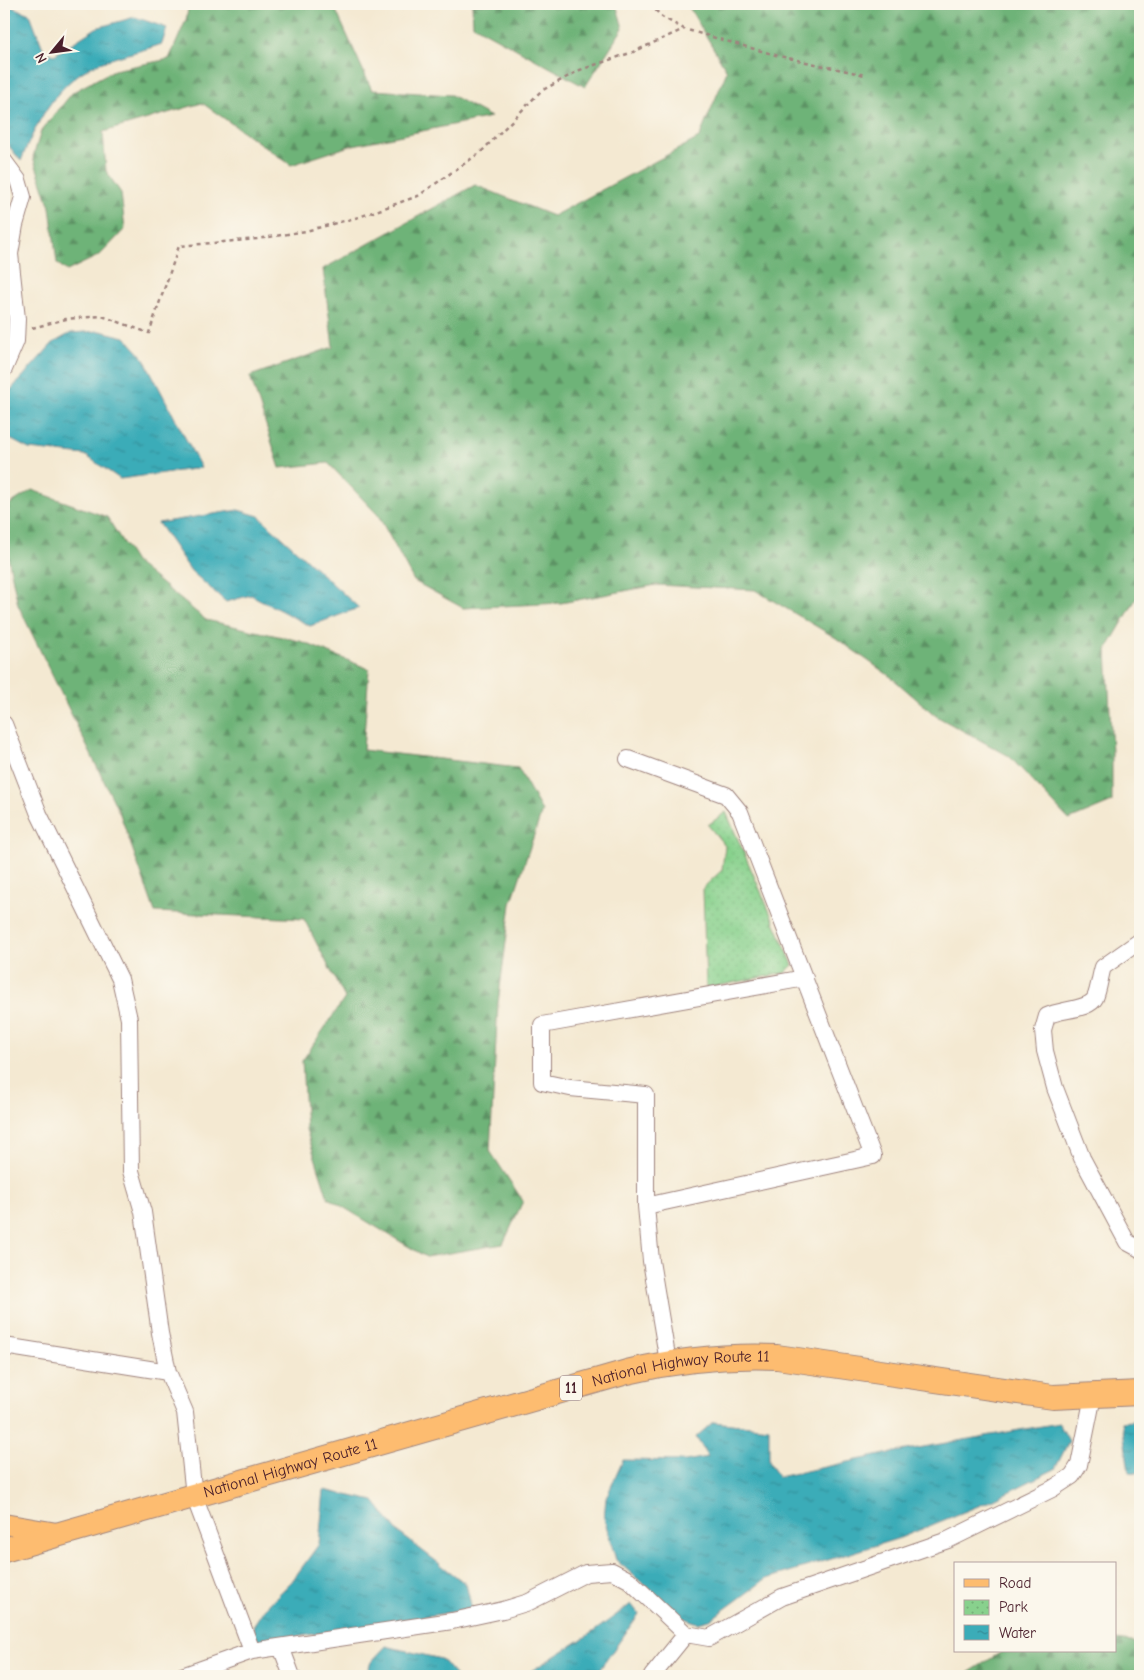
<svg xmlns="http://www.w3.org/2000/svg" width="1144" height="1680" font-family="'Comic Neue',sans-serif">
<defs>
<pattern id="forest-firs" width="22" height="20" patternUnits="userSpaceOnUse" patternTransform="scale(1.25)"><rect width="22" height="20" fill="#6eb378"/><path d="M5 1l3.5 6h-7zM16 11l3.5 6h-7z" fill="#5c9163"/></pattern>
<pattern id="park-dots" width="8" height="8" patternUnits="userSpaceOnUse" patternTransform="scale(1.25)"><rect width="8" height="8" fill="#88d18d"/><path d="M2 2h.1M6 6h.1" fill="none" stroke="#77b37a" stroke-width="1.8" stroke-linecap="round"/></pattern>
<pattern id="water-ripples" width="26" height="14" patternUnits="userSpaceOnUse" patternTransform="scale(1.25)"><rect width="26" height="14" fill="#3bacb8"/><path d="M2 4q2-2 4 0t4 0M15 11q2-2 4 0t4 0" fill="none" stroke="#348b96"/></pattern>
</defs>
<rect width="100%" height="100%" fill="#fbf7ec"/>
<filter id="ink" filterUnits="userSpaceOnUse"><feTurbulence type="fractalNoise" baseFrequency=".02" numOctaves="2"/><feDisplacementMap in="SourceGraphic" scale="10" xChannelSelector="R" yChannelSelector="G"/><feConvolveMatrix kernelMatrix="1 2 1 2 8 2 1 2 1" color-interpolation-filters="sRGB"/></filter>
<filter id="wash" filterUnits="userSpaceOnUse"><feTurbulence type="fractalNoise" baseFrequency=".0096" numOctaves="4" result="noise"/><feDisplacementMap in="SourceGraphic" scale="20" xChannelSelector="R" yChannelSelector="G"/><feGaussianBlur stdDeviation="1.12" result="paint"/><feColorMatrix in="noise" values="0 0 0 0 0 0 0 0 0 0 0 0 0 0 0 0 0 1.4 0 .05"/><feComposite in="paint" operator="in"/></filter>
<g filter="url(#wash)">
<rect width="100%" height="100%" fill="#f4e9d2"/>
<!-- forest -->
<path fill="url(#forest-firs)" stroke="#5c6952" d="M189,4H333L372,90L451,95L491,117L353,145L291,165L202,103L103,132L106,171L121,193L125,229L100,255L67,271L57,263L50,207L33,157L41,131L73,92L114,70L169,59L186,20Z
M472,4H616L623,28L585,87L473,25Z
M687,4H1140V592L1107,649L1112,753V802L1069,820L1009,756L936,716L891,677L836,638L755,590L656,585L561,603L463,608L414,581L378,515L328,463L280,468L250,376L333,347L323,269L475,185L553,216L699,138L727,71Z
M32,490L107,517L135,562L206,620L300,641L369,669L363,750L518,768L542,811L511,904L498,1003L490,1151L523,1201L503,1244L426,1257L328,1198L306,1129L302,1061L345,998L304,919L155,912L120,814L18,605L4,538V508Z
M1115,1640L1140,1643V1676H963L1003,1651H1115Z"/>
<!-- park -->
<path fill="url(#park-dots)" stroke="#69785c" d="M726,812L793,965L785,973L706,988L703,888L722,870L725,846L708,825Z"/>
<!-- water -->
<path fill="url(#water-ripples)" stroke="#426672" d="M4,4L30,14L44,51L54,55L96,28L135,17L167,28L162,44C140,52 109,57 89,68C54,87 35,126 21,161L4,140Z
M100,331L125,337L143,357L201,468L120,479L85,455L29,449L4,436V397L53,343L71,333Z
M238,510L259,516L359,608L310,626L251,595L226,602L191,571L158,523Z
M1140,1420V1473L1129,1472L1122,1422Z
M713,1422L769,1428V1461L778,1477L890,1453L1059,1423L1069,1441L1055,1469L988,1502L900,1538L766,1579L710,1620L698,1623L681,1617L616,1560L604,1518L606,1498L623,1460L685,1461L708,1457L696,1437Z
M324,1490L374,1501L398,1532L466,1584L472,1609L258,1643L253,1626L264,1609L292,1581L319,1544Z
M631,1604L639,1614L595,1676H523L593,1632Z
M386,1646L441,1659L456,1676H366L371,1662Z"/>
</g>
<g filter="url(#ink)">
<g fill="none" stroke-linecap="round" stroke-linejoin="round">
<!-- minor casing -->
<g stroke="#9f847e" stroke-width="18">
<path id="minor" d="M4,161L18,180L23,197L15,225L10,254L17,319L16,341L4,369
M4,724L39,814L120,979L129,1019L131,1171L143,1212L160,1333L168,1372L185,1412L194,1496L252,1651
M628,759L726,795L740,812L873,1156L646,1206
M1140,941L1103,967C1100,976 1099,989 1095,998C1089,1010 1060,1009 1047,1016L1043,1030L1045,1051L1055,1088L1082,1158L1127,1242L1140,1249
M4,1346L168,1372
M668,1362L651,1261L646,1206V1095L570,1088L542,1082V1025L805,978
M281,1647L292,1676
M182,1676L252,1651L452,1621L503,1610L529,1602L586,1573L612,1571L629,1580L686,1634L709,1638L782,1597L948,1540L1052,1489L1072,1476L1079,1465L1093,1396
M652,1676L686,1634"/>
</g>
<!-- major casing -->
<g stroke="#9f847e" stroke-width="22">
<path id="major" d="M4,1524L63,1534"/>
</g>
<!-- highway casing -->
<g stroke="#9f847e" stroke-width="26">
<g id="highway">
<path id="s1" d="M4,1550L627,1372C677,1360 726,1355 777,1357L1053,1397L1140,1393"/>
</g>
</g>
<!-- path -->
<path stroke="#9f847e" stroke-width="2.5" stroke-dasharray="4 4" stroke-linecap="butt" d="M650,4L662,17L684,29L779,56L865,75
M32,328L66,319L102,316L149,333L179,246L257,239L306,231L359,217L418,196L481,152L541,91L580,70L633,52L684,29"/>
<!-- minor -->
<use href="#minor" stroke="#fff" stroke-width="16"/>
<!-- major -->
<use href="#major" stroke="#fdbc6f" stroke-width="20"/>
<!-- highway -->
<use href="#highway" stroke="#fdbc6f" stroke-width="24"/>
</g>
</g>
<g text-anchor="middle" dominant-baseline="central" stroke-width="4.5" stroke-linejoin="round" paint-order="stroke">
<!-- shield labels -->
<rect fill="#fbf7ec" stroke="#7f6065" stroke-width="1" x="560" y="1375.5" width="22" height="25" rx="4"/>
<g font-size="15" font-weight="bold" fill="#4a1f2b">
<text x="571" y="1388">11</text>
</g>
<!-- street labels -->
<g font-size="16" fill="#4a1f2b" stroke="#fbf7ec">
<text stroke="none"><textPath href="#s1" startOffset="702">National Highway Route 11</textPath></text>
<text stroke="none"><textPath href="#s1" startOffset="298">National Highway Route 11</textPath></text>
</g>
</g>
<!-- margin -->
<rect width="1144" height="1680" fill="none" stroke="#fbf7ec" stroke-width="20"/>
<!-- legend -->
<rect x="954" y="1562" width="162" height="90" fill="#fbf7ec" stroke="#b4a19f"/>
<rect x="964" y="1579" width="25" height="8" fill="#fdbc6f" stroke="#b4a19f"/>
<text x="999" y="1588" font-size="15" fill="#4a1f2b">Road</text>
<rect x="964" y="1600" width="25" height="15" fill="url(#park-dots)" stroke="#b4a19f"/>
<text x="999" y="1612" font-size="15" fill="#4a1f2b">Park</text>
<rect x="964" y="1625" width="25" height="15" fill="url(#water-ripples)" stroke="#b4a19f"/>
<text x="999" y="1638" font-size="15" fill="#4a1f2b">Water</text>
<!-- north arrow -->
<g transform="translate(52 52) rotate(241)" stroke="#fbf7ec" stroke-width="4" paint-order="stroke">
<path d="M0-4L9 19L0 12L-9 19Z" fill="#4a1f2b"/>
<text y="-8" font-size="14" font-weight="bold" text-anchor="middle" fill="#4a1f2b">N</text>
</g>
</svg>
